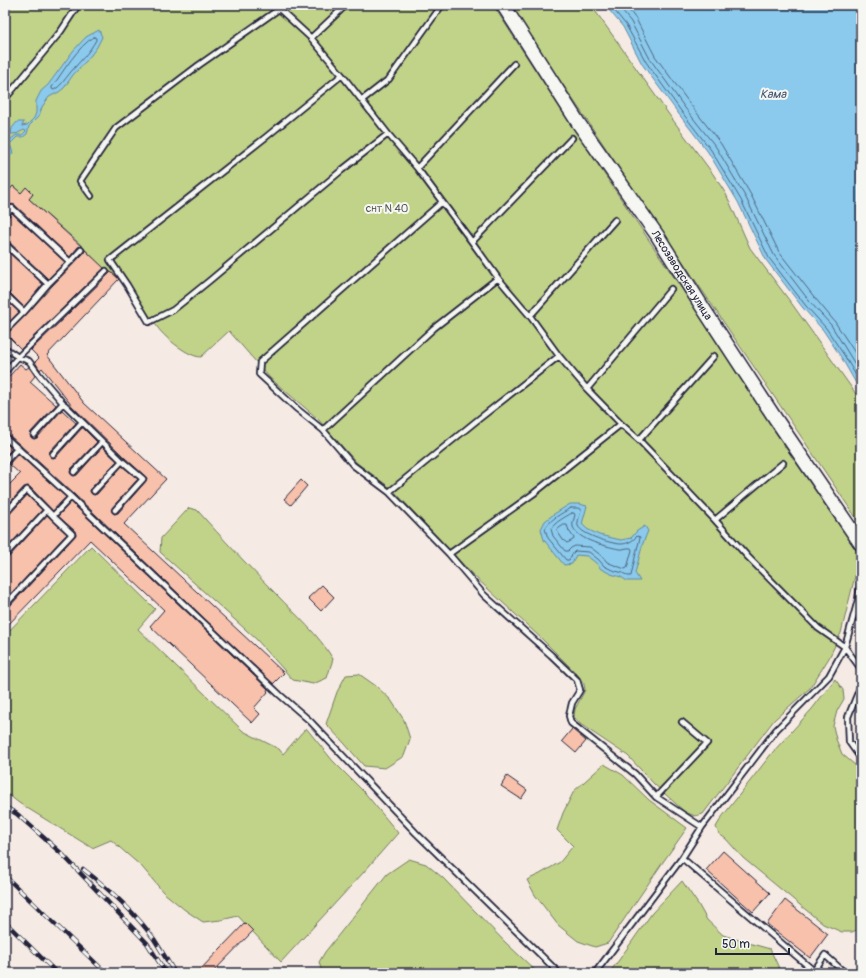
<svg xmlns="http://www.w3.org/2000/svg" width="866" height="978" font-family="Pangolin,sans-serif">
<rect width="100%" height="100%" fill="#f6ebe4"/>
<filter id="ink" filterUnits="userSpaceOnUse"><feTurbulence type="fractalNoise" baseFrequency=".025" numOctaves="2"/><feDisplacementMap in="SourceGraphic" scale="8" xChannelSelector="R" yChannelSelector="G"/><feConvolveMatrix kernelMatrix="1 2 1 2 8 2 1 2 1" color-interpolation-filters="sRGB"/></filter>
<g filter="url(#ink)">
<!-- green -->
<path fill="#c1d388" stroke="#727a62" d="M5,5H493L565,116L682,289L786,448L856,550L857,560L856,572L841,633L829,658L810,688L774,720L703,814L695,816L685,812L654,784L628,756L580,724L574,717L575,709L585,690L584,684L578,675L542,639L473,575L393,490L357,463L317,418L270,378L229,331L201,357C189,357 165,338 158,328C145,311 135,293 124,275L119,279L111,272L101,266L80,244L29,199L33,194L27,188L21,193L13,186L5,195Z
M509,5H591L670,116L713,174L726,194L750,248L792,304L861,401V525Z
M189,508L197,510C223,539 249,567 277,595C296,615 319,635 333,659L327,678L313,684L293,680L256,639L160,552L161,538Z
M91,546L155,609L138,629L243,731L279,749L283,754L306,728L333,761L365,793L398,833L363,873L281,962L238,916L221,920L203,922L185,910L163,892L142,867L111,840L92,848L19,803L5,792V635Z
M359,674L376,686L391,700L404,720L410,739L404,756L385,768L364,766L345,744L326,724L337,692L346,675Z
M835,679L843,690L844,699L837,711L833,726L836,739L842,754L855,765L861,766V928L852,932H842L823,924L743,858L726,839L719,834L716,827L722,817L772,753L812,709Z
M604,764L623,775L649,800L687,828L663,862L608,943L595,947L578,941L558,925L535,895L527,880L540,874L560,862L573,846L557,830L563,813L574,791Z
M409,859L426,864L443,878L505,942L538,973H324L322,972L319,962L325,952L387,874Z
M682,881L698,904L707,920L723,935L745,942L770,949L779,968L777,973H609L619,960L652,913Z"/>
<!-- water -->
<path fill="#8bcaec" stroke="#6187a5" d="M605,5H861V392L841,357L823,330L803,308L766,260L738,202L708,152L678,113L642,64L623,27Z
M99,30L102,37L97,47L88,59L73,75L64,88L59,92L49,97L42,107L39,116L29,126L27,134L23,137H17L10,144L13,153L7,159L5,158V144L16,135H22L26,131L24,130L16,134L15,133L14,134H11L12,128L17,122H24L22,126L27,125L34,118L36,113V101L41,91L48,85L73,51L86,37Z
M570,504H579L587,506L582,524L587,529L599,535L621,540L631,538L637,531L645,526L648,531L643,543L635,573L640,581H627L621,577L611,574L601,569L596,563L587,556L576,555L572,564L564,565L544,540L541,529L545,521L554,514Z"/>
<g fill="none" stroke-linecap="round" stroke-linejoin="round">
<!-- shore -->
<path stroke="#4c6582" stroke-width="1" d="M610,5L626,25L646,62L681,111L711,150L741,200L769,258L806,306L826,328L844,355L861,384
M617,5L631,22L650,59L685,108L716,147L746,198L774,255L810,302L831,325L861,374
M625,5L636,19L655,56L690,104L721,144L751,195L779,252L815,298L835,322L861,362
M94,37L96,38V40C89,53 79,62 70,73C65,79 61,86 54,90L52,89V87C63,72 78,46 94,37Z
M571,508H578L581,509V511C580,515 577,522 578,526C582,535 612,544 621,544C627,544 633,541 637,536L640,537V538L636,553L631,576H628L623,573L612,570L604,566L599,560L589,552L575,551L573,553L569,560H566L548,538L545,529C550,519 561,514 571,508Z
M572,513H574L575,515C574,519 572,523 573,527C579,541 606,546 619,549C623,550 627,547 631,548L632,550L627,568L625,569L614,565L607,562L602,556L590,547L575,546L571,548L568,551H565L553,536L551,529C555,522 565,517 572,513Z
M564,525H567L569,531L574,538L573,540L567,543L563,540L557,531L558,529Z"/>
</g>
<!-- building -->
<path fill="#f8c1ac" stroke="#22223b" d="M13,186L21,193L26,187L33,194L29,199L81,246L78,247L70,257L15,205H11L5,210V195Z
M12,213L65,262L48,279L8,241L5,240V219L7,218Z
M5,249L43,284L24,307L8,291L5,290Z
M85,250L104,268L21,349L6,334L27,314L51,287L84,253Z
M111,272L119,279L47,355L84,403L166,479L124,524L284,673L273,684L74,494L20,445L8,434L5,433V381L20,364L26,369L29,367L35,376L30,382L56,405L31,432L30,435L31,437L34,439L37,438L62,410L76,423L50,451L49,454L50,456L53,458L56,457L82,428H83L97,442L71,469L70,472L71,474L74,476L77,475L102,447L117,461L91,488L90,491L91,493L94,495L97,494L122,466L138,479L112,508V512L114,514L118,513L146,481L147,478L145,476L125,458L72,406L42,368L40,370L35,362L39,358L31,350Z
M5,299L19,312L5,326Z
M5,442L12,449L5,456Z
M18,454L66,497L53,511L30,487L28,486L24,487L5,508V489L20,474L9,464Z
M301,480L307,486L291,505L284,499Z
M27,495L42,510L5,550V517L8,516Z
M71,502L268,689L267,691L268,692L254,708L260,714L252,723L150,626L164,610L90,540L5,628V609L8,608L76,535L75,531L58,516Z
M47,515L67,534L5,600V559L8,558Z
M322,585L334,597L321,611L308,598Z
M572,729L586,741L576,753L562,741Z
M507,776L527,790L521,799L501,786Z
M723,851L770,893L753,912L706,870Z
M785,900L828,934L810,958L767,924Z
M245,923L253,931L212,973H197Z"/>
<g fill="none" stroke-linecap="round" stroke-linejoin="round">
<!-- lane casing -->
<g stroke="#22223b" stroke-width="8">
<path id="lane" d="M5,5H6
M275,5L311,38L342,75L388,134L417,168L472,242L498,278L530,316L559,356L587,389L621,424L639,440L715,520L748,557L818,628L845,647L861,669
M311,38L346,5
M342,75L266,137L110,260L127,285L149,322L173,310L209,281L342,170L388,134
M5,99L61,31L78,5
M362,100L389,79L442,5
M417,168L514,64
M91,196L80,181L116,128L199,65L279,9L282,5
M442,202L260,362L259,374L297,409L323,430L353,465L389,492L449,554L484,595L551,655L577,680L580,690L572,703L569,716L571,723L635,774L656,797L702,827
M5,215L12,208L70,262L81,250
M472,242L572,138
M5,244L48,284L24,312L5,294
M48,284L70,262
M530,316L615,220
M5,331L24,312
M5,348L18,357L29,361L40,376L63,403L122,461L143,479L115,510
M5,372L18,357L106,271
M587,389L671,289
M323,430L434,328L498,278
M34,435L63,403
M5,437L71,497L280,695L310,721L416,833L559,973
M639,440L714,356
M53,454L82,422
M5,462L18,448
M74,472L102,442
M94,491L122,461
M389,492L475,422L559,356
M5,513L27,490L53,516L71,497
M715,520L783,463
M449,554L533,494L621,424
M5,555L47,510
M5,605L72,534L53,516
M861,685L848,717L849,742L859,756H861
M656,797L707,743L682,722
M682,858L814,971
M813,972L825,955L845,973
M595,973L682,858L702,827L776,730L829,676L845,647L858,600L861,578"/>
</g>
<!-- secondary casing -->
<g stroke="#22223b" stroke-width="16">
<g id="secondary">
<path id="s1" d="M503,5L579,124L657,235L703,308L775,418L861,544"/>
</g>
</g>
<!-- lane -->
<use href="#lane" stroke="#f6f6f2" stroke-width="4.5"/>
<!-- secondary -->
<use href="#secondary" stroke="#f6f6f2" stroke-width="13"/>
<!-- rail casing -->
<g stroke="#22223b" stroke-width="4.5">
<path id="rail" d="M5,807L17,814L62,854L147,943L166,973
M83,869C109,889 134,911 154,939C161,950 168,962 175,973
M5,876L106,973
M5,922L57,973"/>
</g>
<!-- rail -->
<use href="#rail" stroke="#f6f6f2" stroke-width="3" stroke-dasharray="9" stroke-linecap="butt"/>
</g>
</g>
<g text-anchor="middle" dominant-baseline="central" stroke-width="4" stroke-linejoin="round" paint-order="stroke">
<!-- park labels -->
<g font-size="11" fill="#525752" stroke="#f6f6f2">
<text x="387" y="208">снт N 40</text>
</g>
<!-- street labels -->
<g font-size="11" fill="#22223b" stroke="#f6f6f2">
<text stroke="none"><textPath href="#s1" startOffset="324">Лесозаводская улица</textPath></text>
</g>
<!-- water labels -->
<g font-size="12" font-style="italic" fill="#425470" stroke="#f6f6f2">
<text x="773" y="94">Кама</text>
</g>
</g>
<!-- margin -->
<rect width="866" height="978" fill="none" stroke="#f6f6f2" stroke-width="20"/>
<rect x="10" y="10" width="846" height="958" fill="none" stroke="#22223b" stroke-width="1.5" filter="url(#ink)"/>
<!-- scale -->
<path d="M716 948v6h73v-6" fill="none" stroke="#22223b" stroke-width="2"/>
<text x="722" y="948" font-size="12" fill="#22223b" stroke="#f6f6f2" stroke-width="3" paint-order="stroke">50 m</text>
</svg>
